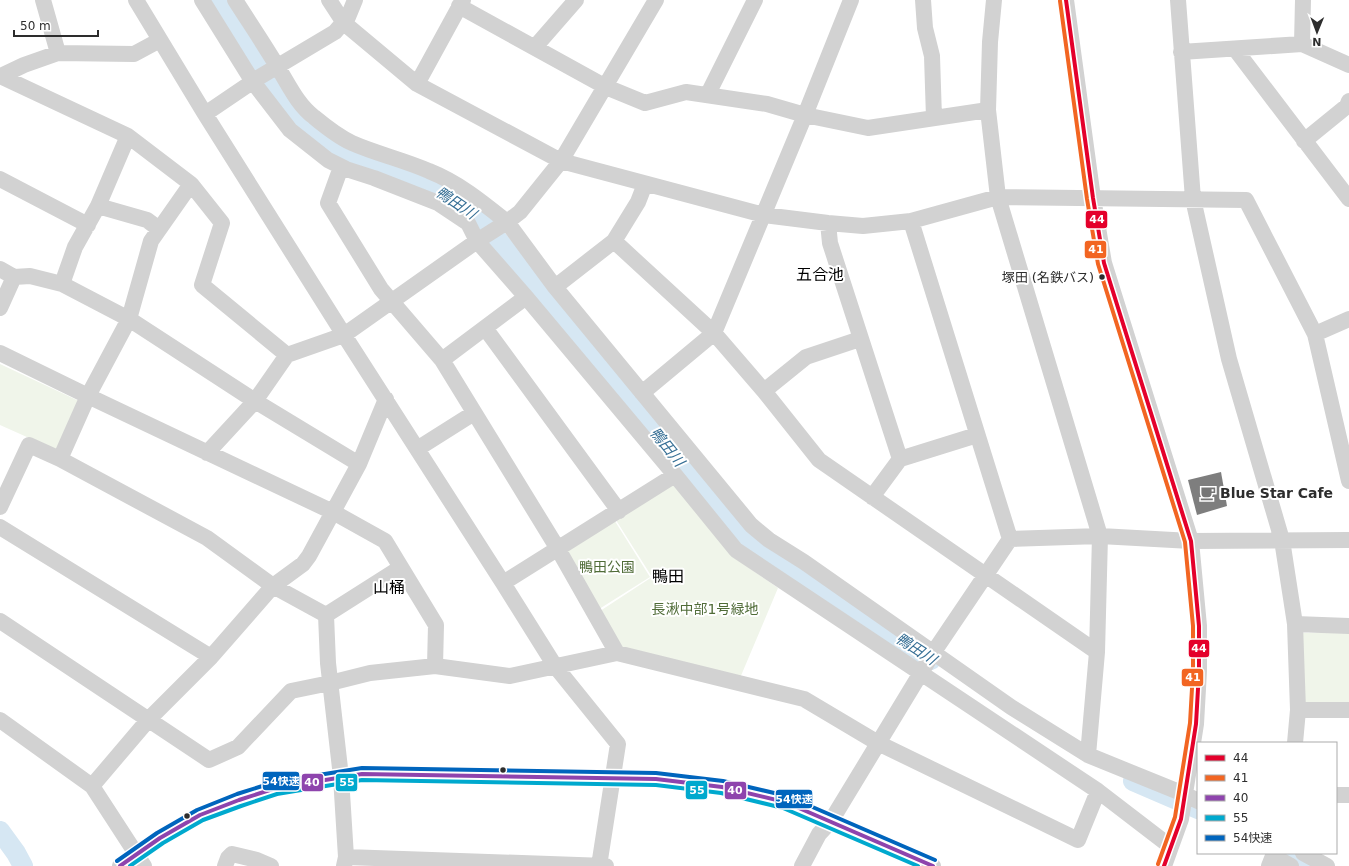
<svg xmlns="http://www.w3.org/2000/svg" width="1349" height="866" font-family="'DejaVu Sans','Noto Sans JP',sans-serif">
<rect width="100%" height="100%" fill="#fff"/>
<!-- green -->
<path fill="#f0f5ea" d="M0,364L79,401L56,450L0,425Z
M675,484L732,556L778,588L740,678L618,650L597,613L652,577L614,517Z
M613,518L650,577L596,611L562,551Z
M1349,632V703H1303L1301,633Z"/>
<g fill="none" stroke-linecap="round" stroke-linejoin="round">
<!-- river -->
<path stroke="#d6e7f3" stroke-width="20" d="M217,0L271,85L304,127L317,139L333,148L400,173L425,184L451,197L484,223L711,500L746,539L766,553L931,660
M1133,781L1198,809
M0,831L16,853L23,866
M1283,853L1308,866"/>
</g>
<!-- building -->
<path fill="#7e7e7e" d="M1221,472L1227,506L1197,515L1188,480Z"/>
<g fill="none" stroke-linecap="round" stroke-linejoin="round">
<!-- minor -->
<path stroke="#d2d2d2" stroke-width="16" d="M43,0L58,53
M202,0L253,82L290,130L328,160L346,169L374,178L438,203L468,223L477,241L526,297L675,475L736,550L1098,791L1171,847
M235,0C249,22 264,44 277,66C289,85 297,104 314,117C326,127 339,137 352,143C377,154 404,160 429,171C459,183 482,202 507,222L477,241L344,335L503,583L555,666L618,744L599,866
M329,0L344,23L417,84L561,161L764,215L828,223L863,226L911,221L998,197L1246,200L1315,334L1349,481
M656,0L561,161L520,212L507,222L555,287L751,525L769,540L804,562L1011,707L1088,755L1184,794L1198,801
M923,0L925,28L932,56L934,118
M994,0L990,42L988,110L998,197L1100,536L1097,652L1088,755
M1066,0L1093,198L1104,263L1191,541L1199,626V671L1196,724L1181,819L1164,866
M1178,0L1193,199L1229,359L1282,540L1295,624L1298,710L1295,743
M459,6L606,87L645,103L686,92L767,104L805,115L868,128L988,110
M1302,44L1303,0
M535,47L576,0
M1235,49L1349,199
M1181,52L1302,44L1349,65
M0,76L128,136L191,184L222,223L202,285L287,355
M1,76L24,65L58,53L134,54L160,40
M417,84L463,0
M708,94L755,0
M205,114L258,78L335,32L348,17L355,0
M1304,141L1347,106L1349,101
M341,167L328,203L381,289L442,360
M0,179L88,225
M98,206L147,220L159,229
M911,221L1010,539
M828,223L830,243L900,459
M614,241L714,333L764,391L819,460L1097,652
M0,269L14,277L30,276L62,284L129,319L151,241L191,184
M62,284L75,247L98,206L128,136
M555,287L614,241L638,202L645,184
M526,297L442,360L558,549L617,653
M0,308L14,277
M485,328L619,511
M1315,334L1349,319
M0,353L88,396L60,459
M764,391L806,357L860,339
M642,393L714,333L805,115L851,0
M417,449L474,413
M207,453L255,401L129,319L88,396L333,512L385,541L436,625L435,666
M359,464L386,399
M872,497L900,459L977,435
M0,507L29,445L60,459L207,538L273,586L326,615L328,663L341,777L346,857L344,866
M0,527L211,657
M503,583L675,475
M326,615L400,568
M0,621L209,760L238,747L291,691L330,683L370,673L435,666L510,676L617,653L804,699L878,743L1078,840L1098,791
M1295,624L1349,626
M1298,710H1349
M0,720L92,786L144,866
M92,786L149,719L211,657L273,586L303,564L309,556L359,464L255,401L287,355L344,335L205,114L136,0
M1336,795H1349
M1303,853L1327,866
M346,857L606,866
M120,866L160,838L200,815L239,800L276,788L362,774L656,779L722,787L785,802L933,866
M225,866L228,858L232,854L257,860L271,866
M802,866L819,834L831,821L933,653L1010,539L1100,536L1191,541L1349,540
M1269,866L1273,856L1291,866"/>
<!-- bus-1 casing -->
<g stroke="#fff" stroke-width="7">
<path id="bus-1" d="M1066,0L1093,198L1104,263L1191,541L1199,626V671L1196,724L1181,819L1164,866"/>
</g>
<!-- bus-2 casing -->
<g stroke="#fff" stroke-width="7">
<path id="bus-2" d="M1060,1L1087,199L1098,264L1185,542L1193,626V671L1190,723L1175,817L1158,864"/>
</g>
<!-- bus-3 casing -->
<g stroke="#fff" stroke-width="7">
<path id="bus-3" d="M120,866L160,838L200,815L239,800L276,788L362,774L656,779L722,787L785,802L933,866"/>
</g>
<!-- bus-4 casing -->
<g stroke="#fff" stroke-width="7">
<path id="bus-4" d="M130,866L163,843L203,820L241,806L277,794L362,780L656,785L721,793L783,808L918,866"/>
</g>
<!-- bus-5 casing -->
<g stroke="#fff" stroke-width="7">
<path id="bus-5" d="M117,861L157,833L197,810L237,794L275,782L362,768L656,773L723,781L787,796L935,860"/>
</g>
<!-- bus-1 -->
<use href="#bus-1" stroke="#e4002b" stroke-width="4"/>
<!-- bus-2 -->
<use href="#bus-2" stroke="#f26522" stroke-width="4"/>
<!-- bus-3 -->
<use href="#bus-3" stroke="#8e44ad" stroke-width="4"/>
<!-- bus-4 -->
<use href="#bus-4" stroke="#00a9ce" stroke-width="4"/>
<!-- bus-5 -->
<use href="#bus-5" stroke="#0065bd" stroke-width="4"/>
</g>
<!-- icons -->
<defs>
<g id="cafe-bare" transform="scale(1.2)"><path d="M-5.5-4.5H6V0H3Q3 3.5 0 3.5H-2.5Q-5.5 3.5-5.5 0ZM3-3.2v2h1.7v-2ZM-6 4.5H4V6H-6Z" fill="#767676" stroke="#fff" stroke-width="2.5" paint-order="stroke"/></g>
</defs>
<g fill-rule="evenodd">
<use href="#cafe-bare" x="1208" y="493"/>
</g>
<!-- markers -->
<g fill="#2d2d2d" stroke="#fff" stroke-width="1.5">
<circle cx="1102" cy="277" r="3.5"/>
<circle cx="503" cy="770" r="3.5"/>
<circle cx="187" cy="816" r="3.5"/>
</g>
<g text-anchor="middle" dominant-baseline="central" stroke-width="4" stroke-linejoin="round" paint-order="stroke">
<!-- bus labels -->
<g font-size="13" fill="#2d2d2d" stroke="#fff" text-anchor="end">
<text x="1094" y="277">塚田 (名鉄バス)</text>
</g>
<!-- poi labels -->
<g font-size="14" font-weight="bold" fill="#2d2d2d" stroke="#fff" text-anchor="start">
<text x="1220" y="493">Blue Star Cafe</text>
</g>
<!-- park labels -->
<g font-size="14" fill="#506c38" stroke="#fff">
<text x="607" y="567">鴨田公園</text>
<text x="705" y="609">長湫中部1号緑地</text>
</g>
<!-- water labels -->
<g font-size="15" font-style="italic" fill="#366f95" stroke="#fff">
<text transform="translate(456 203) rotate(34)">鴨田川</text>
<text transform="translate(667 447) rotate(51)">鴨田川</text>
<text transform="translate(916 649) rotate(33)">鴨田川</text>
</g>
<!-- quarter labels -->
<g font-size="16" fill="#000" stroke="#fff">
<text x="820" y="274">五合池</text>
<text x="668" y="576">鴨田</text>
<text x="389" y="587">山桶</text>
</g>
</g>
<g stroke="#fff" stroke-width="1.5">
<rect x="1085" y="210" width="23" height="19" rx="4" fill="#e4002b"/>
<rect x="1084" y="240" width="23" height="19" rx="4" fill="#f26522"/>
<rect x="1188" y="639" width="22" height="19" rx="4" fill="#e4002b"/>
<rect x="1181" y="668" width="23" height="19" rx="4" fill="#f26522"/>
<rect x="262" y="771" width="38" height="20" rx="4" fill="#0065bd"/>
<rect x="301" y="773" width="23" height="19" rx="4" fill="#8e44ad"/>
<rect x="335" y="773" width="23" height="19" rx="4" fill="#00a9ce"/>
<rect x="685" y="780" width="23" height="20" rx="4" fill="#00a9ce"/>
<rect x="724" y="781" width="23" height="19" rx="4" fill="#8e44ad"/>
<rect x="775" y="789" width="38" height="20" rx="4" fill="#0065bd"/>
</g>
<g font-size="11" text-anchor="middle" font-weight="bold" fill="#fff">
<text x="1097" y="223">44</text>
<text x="1096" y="253">41</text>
<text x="1199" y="652">44</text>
<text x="1193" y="681">41</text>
<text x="281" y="785">54快速</text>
<text x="312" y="786">40</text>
<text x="347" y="786">55</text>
<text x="697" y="794">55</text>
<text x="735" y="794">40</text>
<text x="794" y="803">54快速</text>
</g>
<!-- legend -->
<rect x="1197" y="742" width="140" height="112" fill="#ffffff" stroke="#ababab"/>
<rect x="1205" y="755" width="20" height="6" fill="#e4002b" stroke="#ababab"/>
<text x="1233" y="762" font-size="12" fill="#2d2d2d">44</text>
<rect x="1205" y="775" width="20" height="6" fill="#f26522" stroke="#ababab"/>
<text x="1233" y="782" font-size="12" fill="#2d2d2d">41</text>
<rect x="1205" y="795" width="20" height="6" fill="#8e44ad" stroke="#ababab"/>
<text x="1233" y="802" font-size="12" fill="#2d2d2d">40</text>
<rect x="1205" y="815" width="20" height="6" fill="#00a9ce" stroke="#ababab"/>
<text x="1233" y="822" font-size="12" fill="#2d2d2d">55</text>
<rect x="1205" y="835" width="20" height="6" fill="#0065bd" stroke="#ababab"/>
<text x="1233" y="842" font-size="12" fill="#2d2d2d">54快速</text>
<!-- north arrow -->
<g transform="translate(1317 32) rotate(181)" stroke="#ffffff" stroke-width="3" paint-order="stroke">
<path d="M0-3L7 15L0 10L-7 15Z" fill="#2d2d2d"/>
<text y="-6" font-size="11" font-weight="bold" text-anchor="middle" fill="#2d2d2d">N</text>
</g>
<!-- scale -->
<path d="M14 30v6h84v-6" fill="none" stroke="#2d2d2d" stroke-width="2"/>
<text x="20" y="30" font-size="12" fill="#2d2d2d" stroke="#ffffff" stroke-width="3" paint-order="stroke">50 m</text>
</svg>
